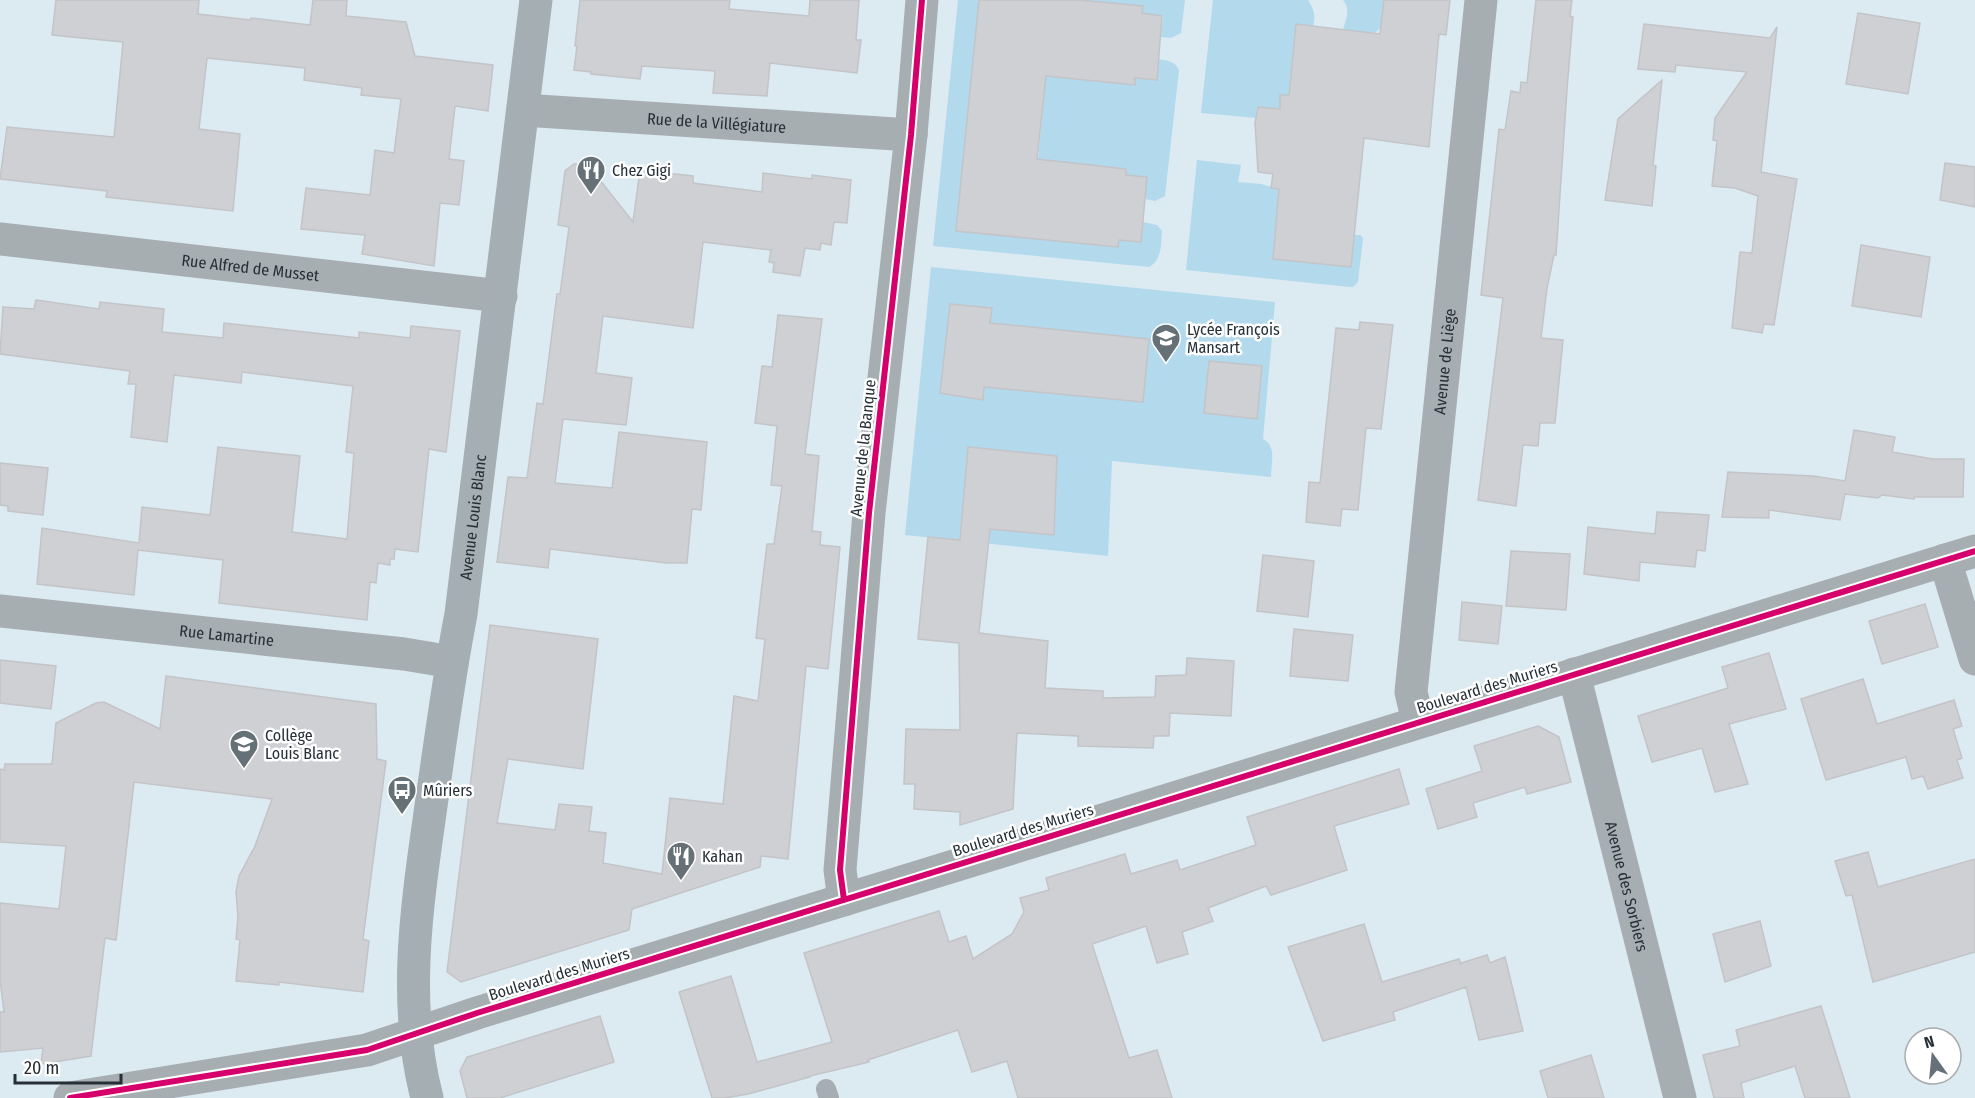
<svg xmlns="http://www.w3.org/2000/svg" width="1975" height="1098" font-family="'Fira Sans Condensed',sans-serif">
<rect width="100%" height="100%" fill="#dceaf2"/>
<!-- green -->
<path fill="#b3d9ed" d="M958,0H979L956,231L1118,247L1119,240L1141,242L1143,222L1157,225L1162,231C1161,244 1162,260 1149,267L933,246Z
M1079,0H1185L1181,33L1171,38L1161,37L1163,16L1142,13V6Z
M1213,0H1308C1314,10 1316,15 1313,27L1296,25L1289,95H1280V109L1258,107L1256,118L1201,113Z
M1343,0H1384L1381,27L1375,33L1343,30C1346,19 1351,9 1343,0Z
M1159,59C1168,61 1175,61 1179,70L1165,196L1155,201L1145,199L1147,177L1126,175V169L1038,159L1046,76L1135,85V78L1157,80Z
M1197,160L1241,165L1238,182L1261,184L1279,189L1273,259L1351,267L1354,235H1360L1363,238L1358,282L1353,287H1350L1186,270Z
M931,267L1275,302L1263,439C1277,446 1271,463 1271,477L1112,461L1108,556L905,535Z"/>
<!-- building -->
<path fill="#cfd0d4" stroke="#c3c4c7" stroke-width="1.5" d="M56,0H199L198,14L250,20L251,18L310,25L313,0H347L346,16L406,22L415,56L493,65L488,111L455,106L449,159L464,161L459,205L440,203L434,266L362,254L365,235L301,229L306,188L370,195L375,150L394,153L401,99L361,95L362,88L304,80L305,68L207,58L199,129L240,134L233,211L106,197L107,191L0,179L7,127L114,137L123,42L52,35Z
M580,0H730L729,9L809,16L810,0H859L856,40H861L857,73L770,63L767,96L713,93L715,71L642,66L640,79L591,74V72L574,70L577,46H575Z
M979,0H1079L1143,6L1142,13L1162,16L1157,80L1135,78V85L1046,76L1037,159L1126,169V175L1147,177L1141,242L1119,240L1118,247L956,231Z
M1384,0H1450L1446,35L1439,34L1429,147L1364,138L1351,267L1273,259L1279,189L1271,188L1273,174L1258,172L1255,123L1258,107L1280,109V95H1289L1296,24L1380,34Z
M1536,0H1572L1570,16L1573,17L1567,89L1556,255H1554L1547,288L1541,338L1563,340L1555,423H1540L1538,446L1523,445L1516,506L1478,500L1503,298L1481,295L1499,129L1505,130L1511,91L1520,93L1521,82L1527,83Z
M1858,13L1920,23L1908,94L1846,84Z
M1644,24L1770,38L1777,27L1761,172L1797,179L1774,325L1764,324L1762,333L1732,328L1740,252L1752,253L1758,196L1735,188L1712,186L1717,141L1713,140L1715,118L1747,72L1676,65L1675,72L1638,69Z
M1662,80L1653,165L1656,166L1652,206L1605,200L1618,119Z
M1945,163L1975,167V207L1940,200Z
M574,164L588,165L633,222L640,170L693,176V183L762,192L763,173L812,179V175L851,180L847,223L834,222L831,245L821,243L820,250L805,248L800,276L773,272L774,263L769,262L771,250L703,242L693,328L603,316L596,373L632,378L626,425L563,419L555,483L612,488L619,432L707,442L701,510L692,509L687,563H667L550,549L548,568L497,562L508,477L527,478L537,403L543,404L557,294H560L569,227L558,225L565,171Z
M1861,245L1930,257L1921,317L1852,306Z
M36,300L99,309L100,302L164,309L162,332L223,338L224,323L359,338V332L410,338L411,326L460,331L446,452L429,449L418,552L395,549L394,559H390V565L378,563L376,583L370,582L367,620L219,603L223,560L138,550L134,595L37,584L42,528L139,543L142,507L210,515L218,447L300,456L292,532L347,539L354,453L346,452L353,386L242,372L241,383L174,375L167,442L131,437L136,384H128L130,371L0,354L3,307L34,309Z
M950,304L992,308L990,323L1149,339L1143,402L984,387L983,400L940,393Z
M778,315L822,319L805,454L819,456L812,531L821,532L820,545L840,547L828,669L806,666L788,859L761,856L760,867L632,909L629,930L461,982L447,972L490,625L598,639L583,769L508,759L497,823L555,830L559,804L592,807L589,831L606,833L603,863L662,874L670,798L723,804L734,696L758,701L765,639L756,638L761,593L767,544H774L782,486L771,485L777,426L755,423L762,366L772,367Z
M1360,322L1393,325L1381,429L1366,428L1358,510L1342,509L1340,526L1306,522L1309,482L1320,483L1336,328L1359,330Z
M1209,361L1262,366L1257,419L1204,413Z
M1854,430L1895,437L1892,452L1933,459H1964L1963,497H1914V499L1882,495L1878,498L1845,494L1840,520L1769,510V518L1722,517L1728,472L1813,476L1845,481Z
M968,447L1057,456L1054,535L990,529L979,633L1048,641L1045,688L1103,691V698L1155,697L1156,676L1186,675L1187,658L1234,661L1231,716L1170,713L1169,736H1154L1153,748L1078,746V736L1017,733L1013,809L960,825V812L914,809L915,784H904L906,729L960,730L959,643L918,639L928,537L960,540Z
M0,463L48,468L43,515L8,511V506L0,505Z
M1657,512L1709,515L1705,551L1697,550L1695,567L1640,562L1639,581L1584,574L1588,527L1655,534Z
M1511,551L1570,554L1566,610L1506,606Z
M1263,555L1314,561L1308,617L1257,611Z
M1462,602L1502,606L1498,644L1459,640Z
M1925,604L1938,647L1882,664L1869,621Z
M1294,629L1353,635L1348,681L1290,676Z
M1769,653L1786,709L1729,724L1748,784L1715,792L1702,748L1652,762L1638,716L1728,688L1722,667Z
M0,660L56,666L51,709L0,703Z
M166,676L376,704L377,759L386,761L363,939L369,941L363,992L279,982V985L236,981L240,940L236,939L238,917L236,892L239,876L255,846L272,799L134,782L116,940L105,938L91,1056L41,1064L43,1048L0,1052V1012H4L0,980V903L59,909L66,846L0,842V769L4,770L5,764H52L56,723L96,703L104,702L160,729Z
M1863,679L1877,724L1954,700L1962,726L1953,729L1962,758L1957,760L1963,778L1928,789L1923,776L1912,779L1906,757L1826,780L1801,699Z
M1538,726L1559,737L1571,782L1527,794L1525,787L1473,803L1477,817L1438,829L1426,789L1482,771L1474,746Z
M1399,769L1409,804L1334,826L1347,870L1271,895L1266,886L1208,908L1213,921L1182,932L1188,954L1157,963L1146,926L1092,944L1129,1058L1157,1050L1172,1098H1018L1007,1061L972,1072L958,1030L868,1060L869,1062L810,1076V1077L748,1094L725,1098H712L679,992L731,976L757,1062L832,1042L804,953L939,911L949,942L966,936L973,959L1012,934L1024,912L1020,898L1049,890L1046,878L1125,854L1131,874L1177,860L1180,870L1256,845L1247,817Z
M1868,852L1878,887L1975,859V952L1873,982L1852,895L1846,896L1835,861Z
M1760,921L1771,966L1725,982L1713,934Z
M1364,924L1382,982L1459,959L1461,965V963L1487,955L1490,963L1505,957L1523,1031L1479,1040L1466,987L1393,1012L1395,1020L1323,1041L1288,947Z
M1821,1006L1850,1098H1805L1795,1066L1741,1083L1744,1098H1714L1703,1055L1740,1046L1736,1030Z
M600,1016L614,1062L500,1098H467L460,1071L467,1057Z
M1591,1055L1604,1098H1548L1540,1071Z"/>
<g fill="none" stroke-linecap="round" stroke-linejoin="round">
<!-- lane -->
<path stroke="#a7aeb1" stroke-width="20" d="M826,1089L829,1098"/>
<!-- street -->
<g stroke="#a7aeb1" stroke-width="33">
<path id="s1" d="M523,110L911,135"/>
<path id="s2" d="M0,239L501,296"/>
<path d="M1945,560L1975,659"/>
<path id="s3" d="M0,611L404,654L452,662"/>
<path id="s4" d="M1574,674L1680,1098"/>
<path id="s5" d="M1418,722L1411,692L1481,0"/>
<path d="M844,900L840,870L869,513L911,135L922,0"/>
<path d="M70,1098L367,1050L477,1013L1975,551"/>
</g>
<!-- secondary -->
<path stroke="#a5aeb2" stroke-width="33" id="s6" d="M427,1098C401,998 418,899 432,799C441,737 449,675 461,614L536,0"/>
<!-- cycleway casing -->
<g stroke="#fff" stroke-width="10">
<path id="cycleway" d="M844,900L840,870L869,513L911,135L922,0
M70,1098L367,1050L477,1013L1975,551"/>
</g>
<!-- cycleway -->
<use href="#cycleway" stroke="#d6006c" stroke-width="6"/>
</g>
<!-- icons -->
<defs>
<g id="restaurant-pin" transform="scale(1.5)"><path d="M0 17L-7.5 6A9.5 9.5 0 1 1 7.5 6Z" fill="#657077" stroke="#fff"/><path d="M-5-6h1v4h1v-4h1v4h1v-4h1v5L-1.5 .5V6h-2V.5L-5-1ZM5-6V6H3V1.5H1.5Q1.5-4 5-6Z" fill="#fff"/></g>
<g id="school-pin" transform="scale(1.5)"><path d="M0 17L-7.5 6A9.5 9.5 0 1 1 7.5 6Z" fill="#657077" stroke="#fff"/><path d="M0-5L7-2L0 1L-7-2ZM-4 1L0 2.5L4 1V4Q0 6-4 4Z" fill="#fff"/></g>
<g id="bus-pin" transform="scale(1.5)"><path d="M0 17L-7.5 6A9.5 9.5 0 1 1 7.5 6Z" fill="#657077" stroke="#fff"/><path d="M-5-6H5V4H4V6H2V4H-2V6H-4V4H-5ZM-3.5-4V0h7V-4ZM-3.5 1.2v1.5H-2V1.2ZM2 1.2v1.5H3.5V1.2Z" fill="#fff"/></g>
</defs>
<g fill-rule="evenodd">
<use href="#restaurant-pin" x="591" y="170"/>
<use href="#school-pin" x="1166" y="338"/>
<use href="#school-pin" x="244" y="744"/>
<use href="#bus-pin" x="402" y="790"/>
<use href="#restaurant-pin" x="681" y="856"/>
</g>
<g text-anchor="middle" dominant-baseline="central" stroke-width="5" stroke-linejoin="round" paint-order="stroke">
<!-- street labels -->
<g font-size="16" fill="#252f35" stroke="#fff">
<text stroke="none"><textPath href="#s1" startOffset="194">Rue de la Villégiature</textPath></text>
<text stroke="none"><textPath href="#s2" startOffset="252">Rue Alfred de Musset</textPath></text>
<text stroke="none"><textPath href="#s5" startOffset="363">Avenue de Liège</textPath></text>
<text transform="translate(863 448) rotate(-84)">Avenue de la Banque</text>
<text stroke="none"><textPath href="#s6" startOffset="586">Avenue Louis Blanc</textPath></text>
<text stroke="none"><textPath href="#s3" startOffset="228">Rue Lamartine</textPath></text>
<text transform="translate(1487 687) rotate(-17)">Boulevard des Muriers</text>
<text transform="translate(1023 830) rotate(-17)">Boulevard des Muriers</text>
<text stroke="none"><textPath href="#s4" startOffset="219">Avenue des Sorbiers</textPath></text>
<text transform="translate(559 974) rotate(-17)">Boulevard des Muriers</text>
</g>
<!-- poi labels -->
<g font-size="16" fill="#252f35" stroke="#fff" text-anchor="start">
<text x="612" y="170">Chez Gigi</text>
<text x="1187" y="329">Lycée François<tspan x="1187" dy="18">Mansart</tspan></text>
<text x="265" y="735">Collège<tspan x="265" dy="18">Louis Blanc</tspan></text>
<text x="423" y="790">Mûriers</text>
<text x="702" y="856">Kahan</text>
</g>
</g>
<!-- north arrow -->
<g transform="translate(1933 1056) rotate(345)"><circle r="28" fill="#ffffff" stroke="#a8acae" stroke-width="1.5"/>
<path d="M0-4.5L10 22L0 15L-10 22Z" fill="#657077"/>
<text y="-9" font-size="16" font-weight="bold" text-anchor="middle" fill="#252f35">N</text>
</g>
<!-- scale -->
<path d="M15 1074v9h106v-9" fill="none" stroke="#252f35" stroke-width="3"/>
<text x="24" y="1074" font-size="18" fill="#252f35" stroke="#ffffff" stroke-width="4.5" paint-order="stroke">20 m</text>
</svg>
